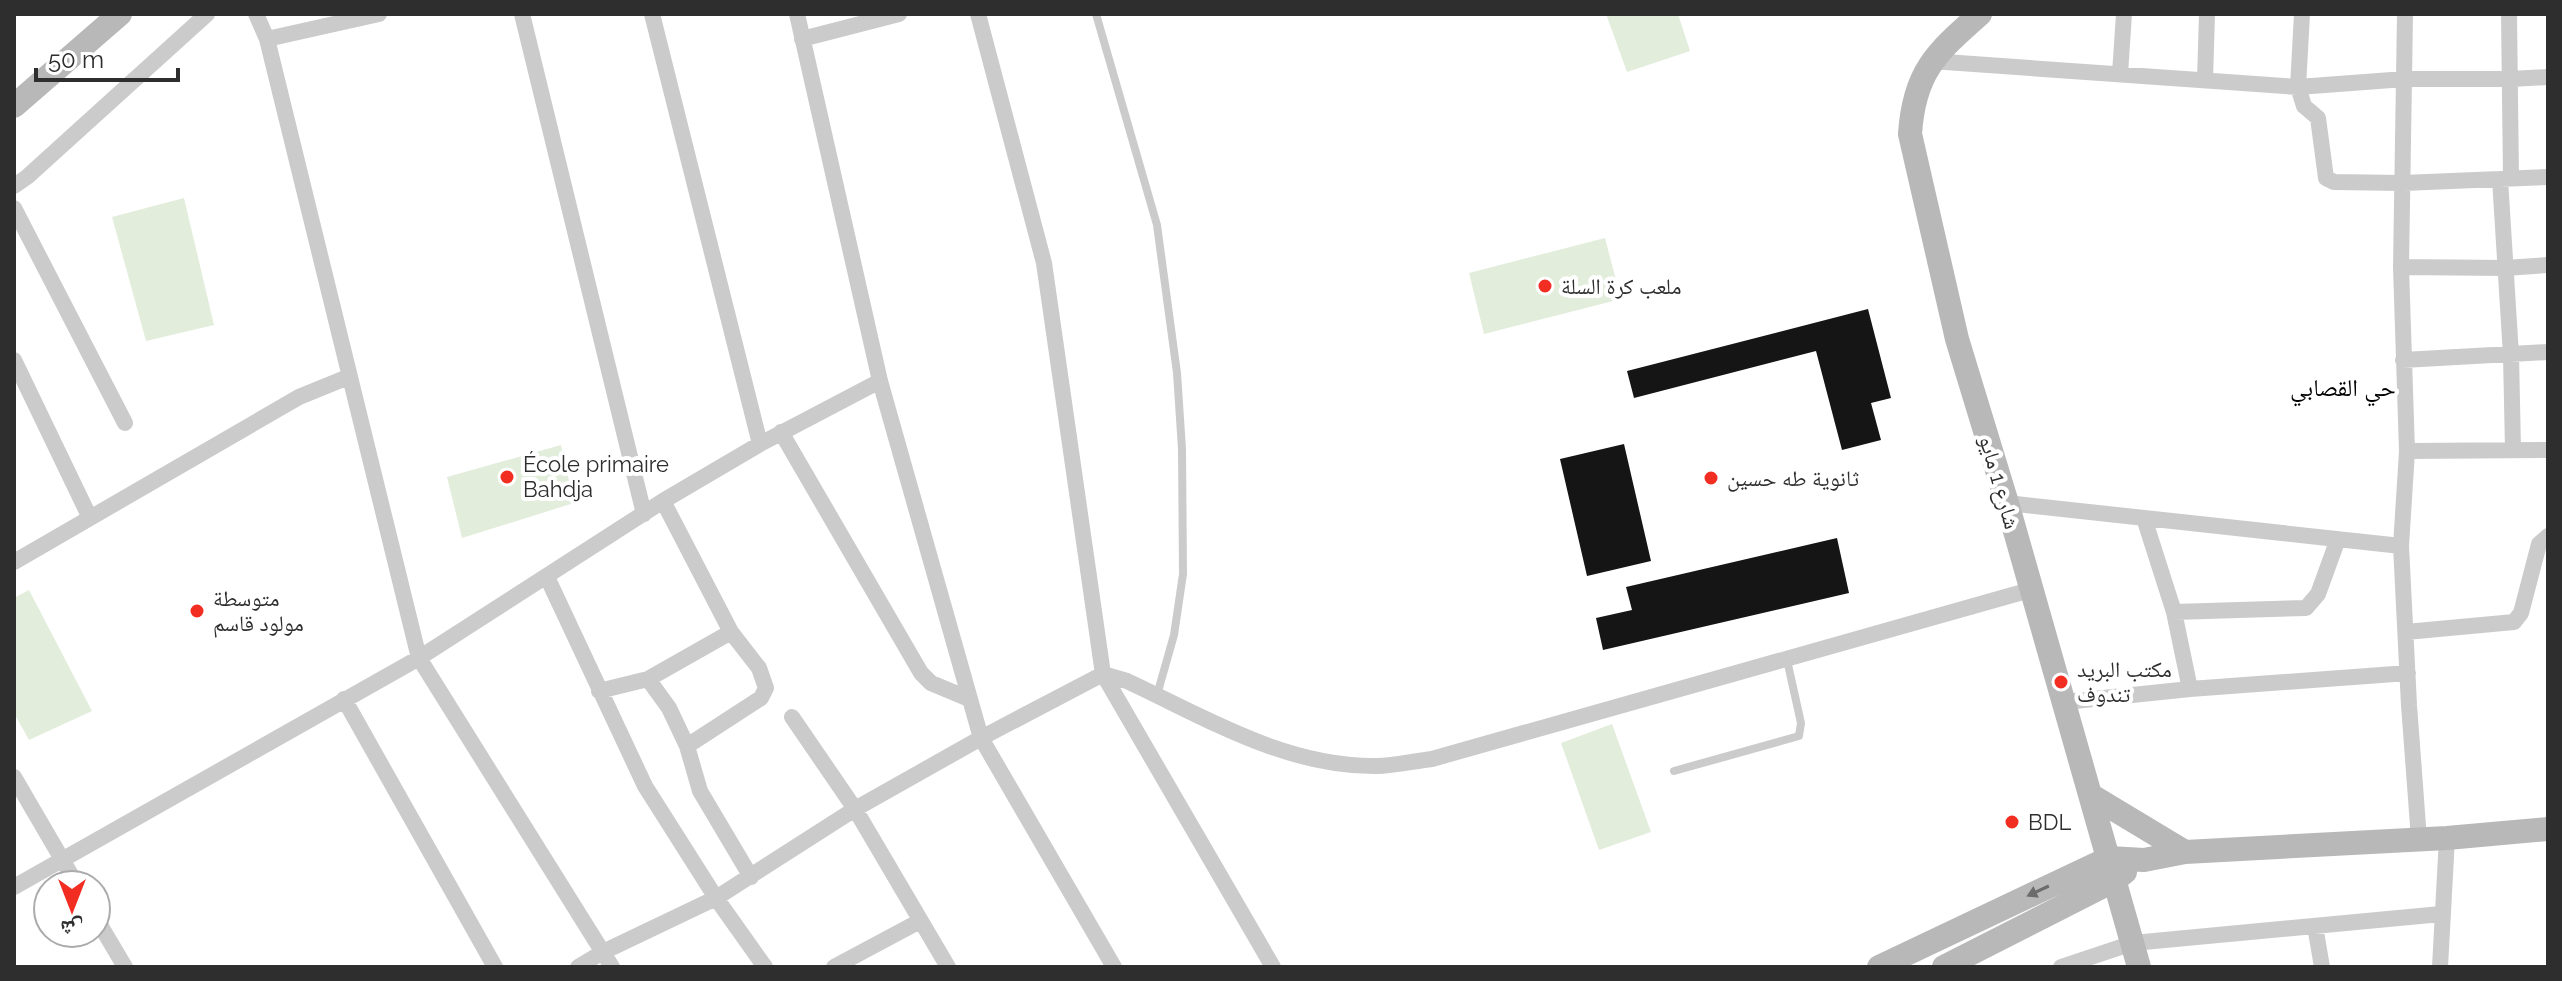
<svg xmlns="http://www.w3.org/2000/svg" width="2562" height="981" font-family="Raleway,'Noto Naskh Arabic',sans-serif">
<rect width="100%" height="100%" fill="#fff"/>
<!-- green -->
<path fill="#e2eddb" d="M1606,14H1678L1690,51L1627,72Z
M184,198L214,325L146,341L112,217Z
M1605,238L1621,299L1484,334L1469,273Z
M561,445L574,503L462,538L447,477Z
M29,590L92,711L29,740L14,713V598Z
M1612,724L1651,832L1599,850L1561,743Z"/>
<!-- building -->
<path fill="#151515" d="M1868,309L1891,398L1871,403L1881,440L1842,450L1816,351L1634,398L1627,371Z
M1624,444L1651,561L1587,576L1560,459Z
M1837,538L1849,593L1603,650L1596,618L1632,610L1626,587Z"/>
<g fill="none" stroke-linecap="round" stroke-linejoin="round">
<!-- lane -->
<path stroke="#cbcbcb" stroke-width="8" d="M1096,14L1157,225L1177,373L1182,449L1183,574L1174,635L1157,695
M1674,771L1799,736L1801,723L1787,660"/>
<!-- street -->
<path stroke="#cbcbcb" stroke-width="16" d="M256,14L267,39L419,658L612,967
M522,14L644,514
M652,14L760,444
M797,14L880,381L981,738L1114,967
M978,14L1044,263L1103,674L1127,681C1206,718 1286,767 1376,766C1395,766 1414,761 1432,759L2030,590
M2302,14L2298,87L2405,79H2511L2548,77
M2405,14L2401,267L2407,451L2401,546L2409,705L2419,839
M2509,14L2511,178
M267,39L379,14
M802,39L899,14
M1931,61L2298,87L2304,106L2318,118L2326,178L2334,182L2403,183L2548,177
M2120,74L2124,14
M2205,80L2207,14
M2500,179L2511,355L2513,449
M14,186L27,177L207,14
M14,208L125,423
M2401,267L2505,268L2548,265
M14,360L90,518
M2403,360L2548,352
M781,432L921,673L931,683L967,698
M2407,451L2548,450
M663,501L731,632L759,668L766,688L761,698L687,746
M2007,503L2401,546
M2144,518L2174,612L2190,689
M14,562L299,397L348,377
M547,577L645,786L716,898L765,967
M2174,612L2306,608L2318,594L2338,539
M2406,632L2514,622L2521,613L2539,544L2548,536
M648,679L669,708L687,746L700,791L751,877
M599,691L648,679L731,632
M344,699L495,967
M2065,702L2190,689L2408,673
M792,717L855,809L948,967
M14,777L77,885
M14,887L419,658L663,501L760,444L880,381
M96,918L125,967
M2315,926L2322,967
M578,967L603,952L716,898L855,809L981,738L1103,674L1273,967
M834,967L920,921
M2061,967L2133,943L2441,914
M2440,967L2447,838"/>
<!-- secondary -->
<path stroke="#b8b8b8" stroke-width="24" d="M1980,14C1936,53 1914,72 1910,134L1957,339L2007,503L2139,967
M14,106L120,14
M2092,796L2185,852
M1879,967L2109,858L2144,860L2185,852L2447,838L2548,829
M1944,967L2115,880L2125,872"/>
</g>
<!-- one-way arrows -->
<defs><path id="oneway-solid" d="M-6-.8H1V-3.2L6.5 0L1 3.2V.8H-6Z" transform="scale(2)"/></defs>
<use fill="#6c6c6c" href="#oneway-solid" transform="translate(2038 891) rotate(155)"/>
<!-- markers -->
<g fill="#f22e23" stroke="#fff" stroke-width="3">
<circle cx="1545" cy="286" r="8"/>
<circle cx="507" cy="477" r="8"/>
<circle cx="1711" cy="478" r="8"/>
<circle cx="197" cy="611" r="8"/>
<circle cx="2061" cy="682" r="8"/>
<circle cx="2012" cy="822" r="8"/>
</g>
<g text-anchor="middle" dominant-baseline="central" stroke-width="8" stroke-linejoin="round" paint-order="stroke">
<!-- poi labels -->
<g font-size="22" fill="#2e2e2e" stroke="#fff" text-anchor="start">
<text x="1561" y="286">ملعب كرة السلة</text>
<text x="523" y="464">École primaire<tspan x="523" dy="25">Bahdja</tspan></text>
<text x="1727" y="478">ثانوية طه حسين</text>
<text x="213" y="598">متوسطة<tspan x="213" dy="25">مولود قاسم</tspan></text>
<text x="2077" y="669">مكتب البريد<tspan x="2077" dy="25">تندوف</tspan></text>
<text x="2028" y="822">BDL</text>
</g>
<!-- street labels -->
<g font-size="22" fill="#2e2e2e" stroke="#fff">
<text transform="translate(2000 482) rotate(74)">شارع 1 مايو</text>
</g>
<!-- neighbourhood labels -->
<g font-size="24" fill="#000" stroke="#fff">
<text x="2343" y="387">حي القصابي</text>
</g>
</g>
<!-- border -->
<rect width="2562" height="981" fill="none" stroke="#2e2e2e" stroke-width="32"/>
<!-- north arrow -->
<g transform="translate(72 909) rotate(180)"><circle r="38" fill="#ffffff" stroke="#ababab" stroke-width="2"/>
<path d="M0-6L14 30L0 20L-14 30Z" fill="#f22e23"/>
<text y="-12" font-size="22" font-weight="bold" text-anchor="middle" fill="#2e2e2e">ش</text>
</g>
<!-- scale -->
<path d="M36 68v12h142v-12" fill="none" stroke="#2e2e2e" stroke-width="4"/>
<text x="48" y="68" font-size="24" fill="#2e2e2e" stroke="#ffffff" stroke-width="6" paint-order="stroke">50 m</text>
</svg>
